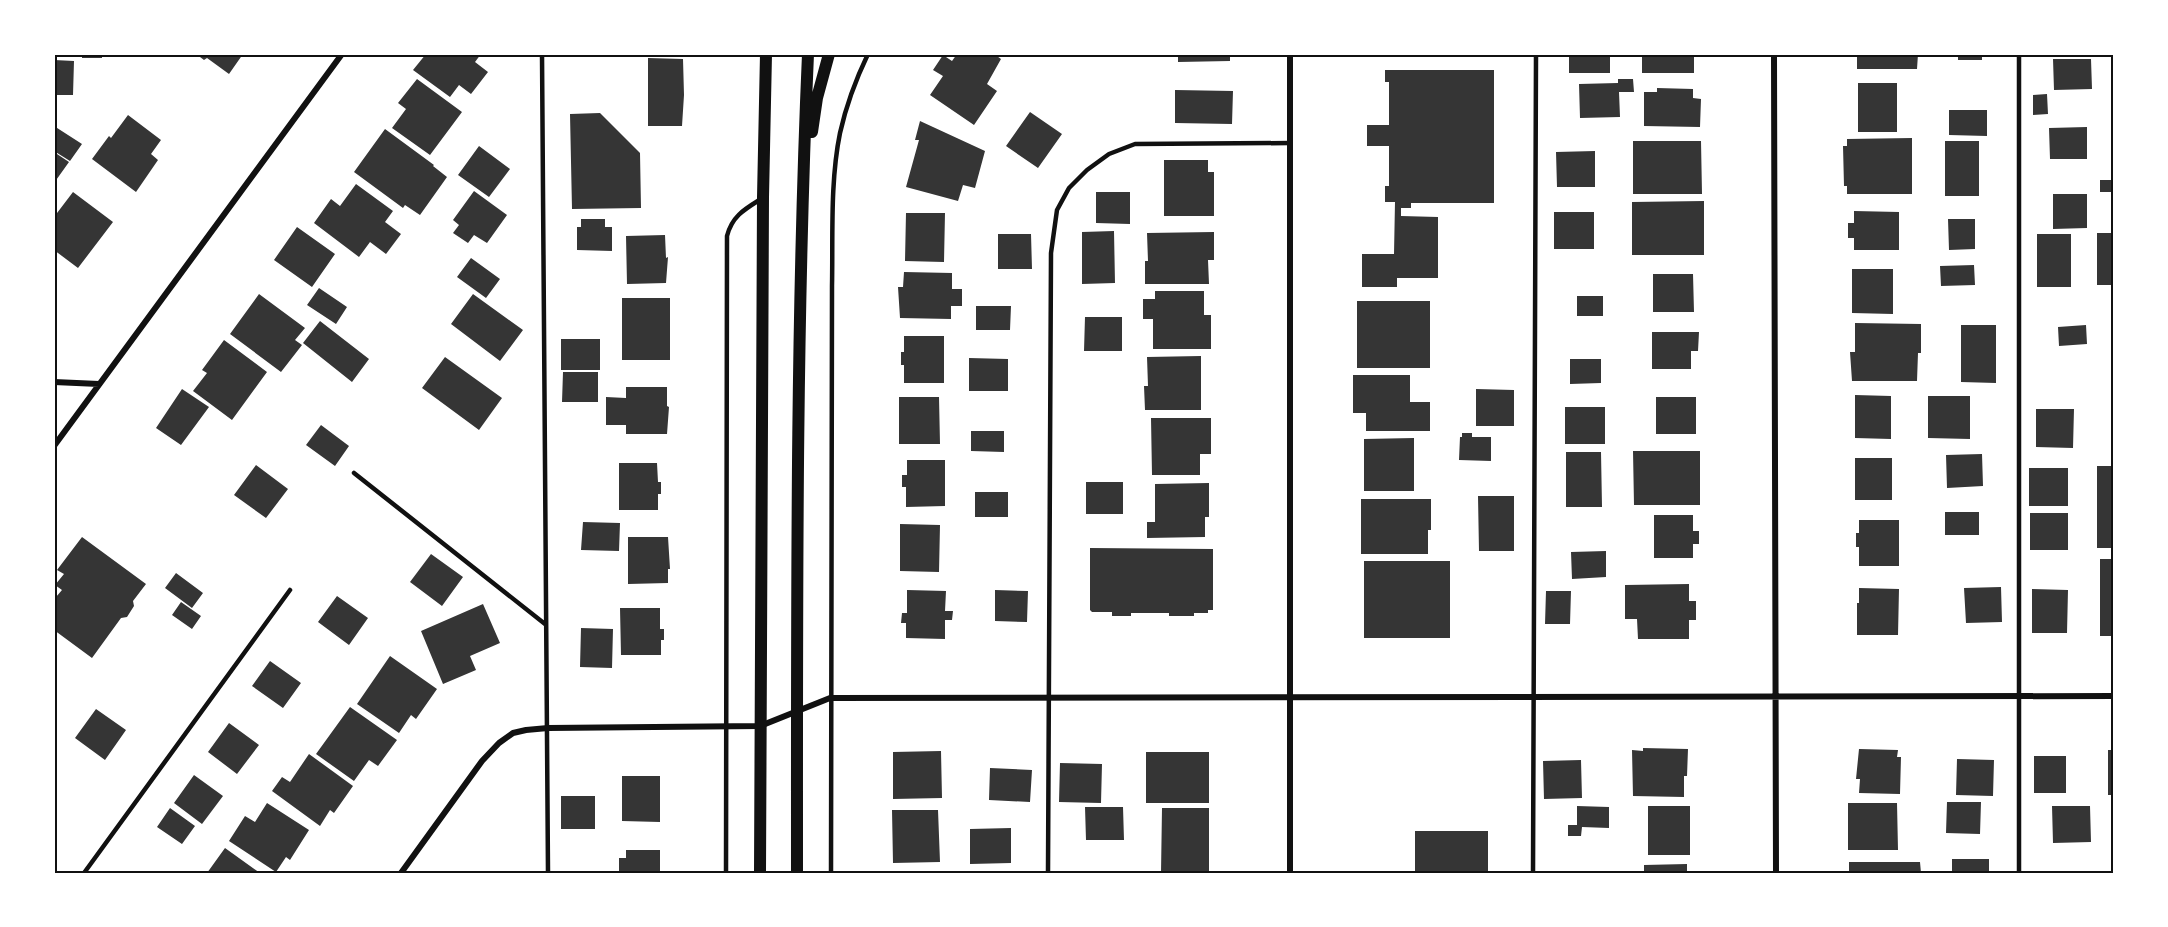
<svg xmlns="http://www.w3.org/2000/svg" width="2168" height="927" font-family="Lora,serif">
<rect width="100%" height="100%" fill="#fff"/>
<!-- building -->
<path fill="#353535" d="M82,54H102V58H82Z
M196,54H243L229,74L207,58L204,60Z
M426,54H481L475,62L488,72L471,94L459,85L450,97L413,70Z
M957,54H994L1001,59L987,84L997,91L974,125L930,95L943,76L933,70L943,55L952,61Z
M1178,54H1230V61L1178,62Z
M1569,54H1610V73H1569Z
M1642,54H1694V73H1642Z
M1857,54H1918L1917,69H1857Z
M1958,54H1982V60H1958Z
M648,58L683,59L684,95L682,126H648Z
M2053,59H2091L2092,89L2054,90Z
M54,60L74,61L73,95H54Z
M1385,70H1494V203H1411V208H1401V216L1438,217V278H1397V287H1362V254H1394L1395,202H1385V186H1389V146H1367V125H1389V82H1385Z
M417,79L462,112L430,155L392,128L406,109L398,103Z
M1618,79H1633L1634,92H1619L1620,117L1580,118L1579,84L1618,83Z
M1858,83H1897V132H1858Z
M1657,88L1693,89V98L1701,99L1700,127L1644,126V92H1657Z
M1175,90L1233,91L1232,124L1175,123Z
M2047,94L2048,114L2033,115V95Z
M1949,110H1987V136L1949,135Z
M1030,112L1062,134L1038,168L1006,146Z
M600,113L640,153L641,208L572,209L570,114Z
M128,115L161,140L151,154L158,160L136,192L92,159L109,136L111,138Z
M920,121L985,151L975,188L963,185L958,201L906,187L919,140H915Z
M54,126L82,144L70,161L54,151Z
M2087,127V159H2050L2049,128Z
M385,129L434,165L433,166L447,177L420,215L405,205L403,208L354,172Z
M1912,138V194H1847V186H1844L1843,146H1847V139Z
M1633,141H1701L1702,194H1633Z
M1945,141H1979V196H1945Z
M479,146L510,169L489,197L458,175Z
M1595,151V187H1557L1556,152Z
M54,152L69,162L54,183Z
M1164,160H1208V172H1214V216H1164Z
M2100,180H2114V192H2100Z
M356,184L393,211L385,222L401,234L386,254L370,242L359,257L314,223L331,199L340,206Z
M474,191L507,215L487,243L474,235L468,243L453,233L459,225L453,220Z
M73,192L113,222L78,268L54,250V217Z
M1096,192H1130V224L1096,223Z
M2053,194H2087V228L2053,229Z
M1704,201V255H1632V202Z
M1854,211L1899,212V250H1854V238H1848V223H1854Z
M1554,212H1594V249H1554Z
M906,213H945L944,262L905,261Z
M581,219H605V227H612V251L577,250V227H581Z
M1948,219H1975V249L1949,250Z
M297,227L335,254L312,287L274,260Z
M1114,231L1115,283L1082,284V232Z
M1214,232V260H1208L1209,284H1145V261H1148L1147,233Z
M2097,233H2114V285H2097Z
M998,234H1031L1032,269H998Z
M2037,234H2071V287H2037Z
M665,235L666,258L668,257L666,283L627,284L626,236Z
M471,258L500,279L486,298L457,277Z
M1974,265L1975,285L1941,286L1940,266Z
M1852,269H1893V314L1852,313Z
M904,272L952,273V289H962V306H951V319L900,318L898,287H903Z
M1653,274H1693L1694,312H1653Z
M319,288L347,307L336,324L307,305Z
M1155,291H1204V315H1211V349H1153V319H1143V299H1155Z
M259,294L305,328L295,340L302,345L281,372L230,334Z
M473,294L523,330L500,361L451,324Z
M1577,296H1603V316H1577Z
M622,298H670V360H622Z
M1357,301H1430V368H1357Z
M976,306H1011L1010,330H976Z
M1085,317H1122V351H1084Z
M320,321L369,359L352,382L303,343Z
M1855,323L1921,324V353H1918L1917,381H1852L1850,352H1855Z
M1961,325H1996V383L1961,382Z
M2086,325L2087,344L2059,346L2058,327Z
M1652,332H1699L1698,351H1691V369H1652Z
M904,336H944V383H904V365H901V352H904Z
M561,339H600V370H561Z
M224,340L267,372L232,420L193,391L207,373L202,370Z
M1201,356V410H1145L1144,386H1148L1147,357Z
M445,357L502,398L479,430L422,388Z
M969,358L1008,359V391H969Z
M1570,359H1601V383L1570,384Z
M563,372H598V402H562Z
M1353,375H1410V402H1430V431H1366V413H1353Z
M626,387H667V406L669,407L667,434H626V425H606V397L626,398Z
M182,389L209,407L181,445L156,428Z
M1476,389L1514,390V426H1476Z
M1855,395L1891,396V439L1855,438Z
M1928,396H1970V439L1928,438Z
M899,397H939L940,444H899Z
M1656,397H1696V434H1656Z
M1565,407H1605V444H1565Z
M2036,409H2074L2073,448L2036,447Z
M1151,418H1211V454H1200V475H1152Z
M321,425L349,446L335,466L306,445Z
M971,431H1004V452L971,451Z
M1462,433H1472V437H1491V461L1459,460L1460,437H1462Z
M1414,438V491H1364V439Z
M1633,451H1700V505H1634Z
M1566,452H1601L1602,507H1566Z
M1982,454L1983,486L1947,488L1946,455Z
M1855,458H1892V500H1855Z
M907,460H945V506L906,507V487H902V475H907Z
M619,463H657L658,482H661V494H658V510H619Z
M256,465L288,489L266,518L234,495Z
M2097,466H2114V548H2097Z
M2029,468H2068V506H2029Z
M1086,482H1123V514H1086Z
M1209,483V517H1205V537L1147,538V522H1155V484Z
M975,492H1008V517H975Z
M1478,496H1514V551H1479Z
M1361,499H1431V530H1428V554H1361Z
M1945,512H1979V535H1945Z
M2030,513H2068V550H2030Z
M1654,515H1693V531H1699V544H1693V558H1654Z
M1859,520H1899V566H1859V547H1856V533H1859Z
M583,522L620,523L619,551L581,550Z
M900,524L940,525L939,572L900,571Z
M82,537L146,584L133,601L134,606L127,617L121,618L92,658L54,630V595L56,597L62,590L55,585L64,574L57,570Z
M628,537H668L670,569H668V583L628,584Z
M1090,548L1213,549V610H1208V613H1194V616H1169V613H1131V616H1112V612H1092L1090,610Z
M1606,551V577L1572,579L1571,552Z
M431,554L463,577L442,606L410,582Z
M2100,559H2114V636H2100Z
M1364,561H1450V638H1364Z
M176,573L203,593L192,608L165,588Z
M1689,584V601H1696V620H1689V639H1638L1637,619H1625V585Z
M2001,587L2002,622L1966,623L1964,588Z
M1859,588L1899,589L1898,635H1857V603H1859Z
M2032,589L2068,590L2067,633H2032Z
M907,590L946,591L945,611H953L952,620H945V639L906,638V623H901L902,613H907Z
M995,590L1028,591L1027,622L995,621Z
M1546,591H1571L1570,624H1545Z
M337,596L368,618L349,645L318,622Z
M181,602L201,616L192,629L172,615Z
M483,604L500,643L470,656L476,670L443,684L421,631Z
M620,608H660V629H664V640H661V655H621Z
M581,628L613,629L612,668L580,667Z
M390,656L437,689L416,719L411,715L399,733L357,704Z
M270,661L301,683L283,708L252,686Z
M350,707L397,740L378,766L369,760L354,781L316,754Z
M96,709L126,730L105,760L75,738Z
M229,723L259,745L237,774L208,752Z
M1643,748L1688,749L1687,776H1684V797L1633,796L1632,750L1643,751Z
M1859,749L1898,750L1897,757H1901L1900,794L1859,793L1860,779H1856Z
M2108,750H2114V795H2108Z
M941,751L942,798L893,799V752Z
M1146,752H1209V803H1146Z
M309,754L353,786L334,813L330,810L320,826L272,791L282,777L290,782Z
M2034,756H2066V793H2034Z
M1957,759L1994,760L1993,796L1956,795Z
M1581,760L1582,798L1544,799L1543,761Z
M1060,763L1102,764L1101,803L1059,802Z
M990,768L1032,770L1030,802L989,800Z
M194,775L223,796L202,824L174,803Z
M622,776H660V822L622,821Z
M561,796H595V829H561Z
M1947,802H1981L1980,834L1946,833Z
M267,803L309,830L290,860L286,857L276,872L229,841L245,816L255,822Z
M1848,803H1897L1898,850H1848Z
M1577,806L1609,807V828L1582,827L1581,836H1568V825H1577Z
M1648,806H1690V855H1648Z
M2052,806H2090L2091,842L2053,843Z
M1085,807H1123L1124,840H1086Z
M170,808L195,826L182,844L157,827Z
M1162,808H1209V873H1161Z
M892,810H938L940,862L893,863Z
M1011,828V863L970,864V829Z
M1415,831H1488V873H1415Z
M225,848L260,873H207Z
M626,850H660V873L619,871V858H626Z
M1952,859H1989V873H1952Z
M1849,862H1920L1921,873H1849Z
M1687,864V873H1644V865Z"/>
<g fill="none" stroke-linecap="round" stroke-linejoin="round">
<!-- service -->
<path stroke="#111" stroke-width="4.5" d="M542,54L548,873
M2019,54V873
M354,473L545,624
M84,873L290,590
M726,873L727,236C732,216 745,209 761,199
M831,873L832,286C833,236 830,182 840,133C846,106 856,79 868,54
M1048,873L1051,253L1057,210L1069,188L1087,170L1109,154L1135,144L1290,143
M1533,873L1536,54"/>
<!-- minor -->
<path stroke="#111" stroke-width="6" d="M1290,54V873
M1774,54L1776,873
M54,382L99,384
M54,446L342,54
M401,873L482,761L499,743L513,733L526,730L548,728L760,726L830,698L2114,696"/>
<!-- secondary -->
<path stroke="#111" stroke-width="12" d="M812,132L817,98L829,54
M760,873L763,197L766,54
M797,873C797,600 796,327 808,54"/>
</g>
<!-- border -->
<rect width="2168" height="927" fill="none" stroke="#ffffff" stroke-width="111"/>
<rect x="56" y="56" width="2056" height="816" fill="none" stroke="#111" stroke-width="2"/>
</svg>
